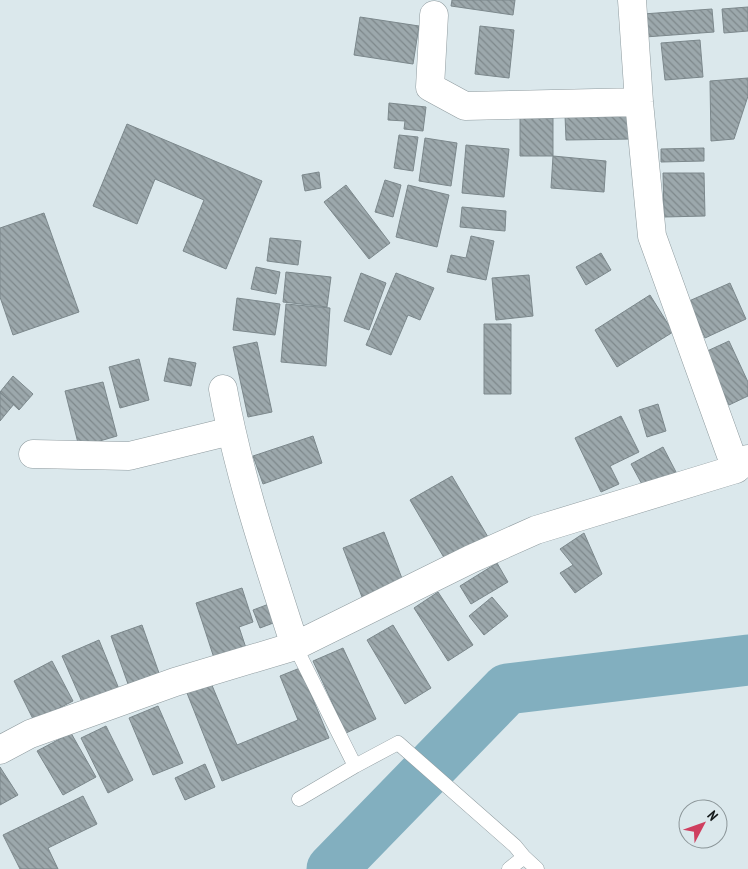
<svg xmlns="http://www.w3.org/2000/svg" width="748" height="869" font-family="'PT Sans Narrow',sans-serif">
<defs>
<pattern id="building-back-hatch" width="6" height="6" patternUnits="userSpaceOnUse" patternTransform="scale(1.25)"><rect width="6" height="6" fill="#9ca8ac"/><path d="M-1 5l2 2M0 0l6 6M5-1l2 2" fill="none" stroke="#7e888b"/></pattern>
</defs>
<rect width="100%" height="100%" fill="#dbe8ec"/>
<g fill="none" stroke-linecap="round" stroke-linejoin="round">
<!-- river -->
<path stroke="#82afbf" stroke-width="51" d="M332,869L507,689L748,660"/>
</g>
<!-- building -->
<path fill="url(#building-back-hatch)" stroke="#7c888c" d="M452,0H515L513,15L451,6Z
M748,7V31L724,33L722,9Z
M712,9L714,32L645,37L643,14Z
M360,17L419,26L413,64L354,55Z
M480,26L514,30L509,78L475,74Z
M700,40L703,77L665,80L661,43Z
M748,78V96L734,139L711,141L710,81Z
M389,103L426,107L423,131L404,129L405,121L388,120Z
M633,113V139L566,140L565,115Z
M520,118H553V156H520Z
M127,124L262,181L226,269L183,251L204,200L155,179L137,224L93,206Z
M399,135L418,137L413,171L394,168Z
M425,138L457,143L451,186L419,181Z
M466,145L509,149L504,197L462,193Z
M704,148V161L661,162V149Z
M553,156L606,161L604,192L551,188Z
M319,172L321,188L305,191L302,175Z
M663,173H704L705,216L664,217Z
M385,180L401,185L393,217L375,212Z
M346,185L390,243L369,259L324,202Z
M408,185L449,195L437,247L396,237Z
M462,207L506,211L505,231L460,227Z
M44,213L79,312L13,335L0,297V228Z
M471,236L494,241L486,280L447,272L451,255L466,258Z
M270,238L301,241L298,265L267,261Z
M601,253L611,270L586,285L576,267Z
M256,267L280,272L276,294L251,289Z
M286,272L331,277L327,307L283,302Z
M361,273L386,283L369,330L344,321Z
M396,273L434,288L420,320L408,315L391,355L366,345Z
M529,275L533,316L496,320L492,278Z
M730,283L746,319L705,338L689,301Z
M650,295L673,332L617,367L595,330Z
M237,298L280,304L275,335L233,330Z
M286,304L330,308L326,366L281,362Z
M484,324H511V394H484Z
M729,341L748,382V396L729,405L705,352Z
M257,342L272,412L248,417L233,347Z
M169,358L196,363L191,386L164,381Z
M139,359L149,400L120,408L109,367Z
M13,376L33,394L19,410L0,392Z
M103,382L117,436L79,447L65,391Z
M0,393L14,404L0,421Z
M658,404L666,431L647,437L639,410Z
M621,416L639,452L610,466L619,484L601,492L575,438Z
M313,436L322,463L263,484L253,456Z
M663,447L676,472L644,488L631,464Z
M452,476L488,537L446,561L410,500Z
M384,532L403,581L362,597L343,548Z
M584,533L602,574L575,593L560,573L573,565L560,549Z
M497,563L508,582L471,604L460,586Z
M242,588L253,622L239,627L247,651L215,661L196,603Z
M438,592L473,645L448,661L414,608Z
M492,597L508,616L484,635L469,616Z
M269,604L276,622L260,628L253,610Z
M142,625L159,673L128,684L111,636Z
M393,625L431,688L405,704L367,640Z
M99,640L119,689L83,704L62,656Z
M343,648L376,719L346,733L313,661Z
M52,661L73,701L34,721L14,681Z
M300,668L329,738L222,781L187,693L211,683L237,745L298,720L280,676Z
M158,706L183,763L153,775L129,718Z
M106,726L133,780L108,793L81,738Z
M71,733L96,777L63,795L37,751Z
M205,764L215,787L185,800L175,778Z
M0,767L18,795L0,805Z
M83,796L97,824L48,848L58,869H20L3,835Z"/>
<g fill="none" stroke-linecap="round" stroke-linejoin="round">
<!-- lane casing -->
<g stroke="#8f9b9f" stroke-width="15">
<path id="lane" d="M295,646L355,766L398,743L515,846L524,857L537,869
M299,799L355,766
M509,869L524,857"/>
</g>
<!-- street casing -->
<g stroke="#8f9b9f" stroke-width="29">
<path id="street" d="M632,0L639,102L652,236L736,469
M434,15L430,87L465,106L639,102
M223,389C239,477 268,562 295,646
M33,454L129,456L231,431
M0,750L30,734L175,682L295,646L471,559L536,530L736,469L748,459"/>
</g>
<!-- lane -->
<use href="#lane" stroke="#fff" stroke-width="14"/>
<!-- street -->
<use href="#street" stroke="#fff" stroke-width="28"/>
</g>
<!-- north arrow -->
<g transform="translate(703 824) rotate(49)"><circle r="24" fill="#dbe8ec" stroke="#8b9598"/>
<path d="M0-4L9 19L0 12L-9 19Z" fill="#cf3f5f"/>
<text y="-8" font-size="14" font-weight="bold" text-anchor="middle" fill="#14191a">N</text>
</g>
</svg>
